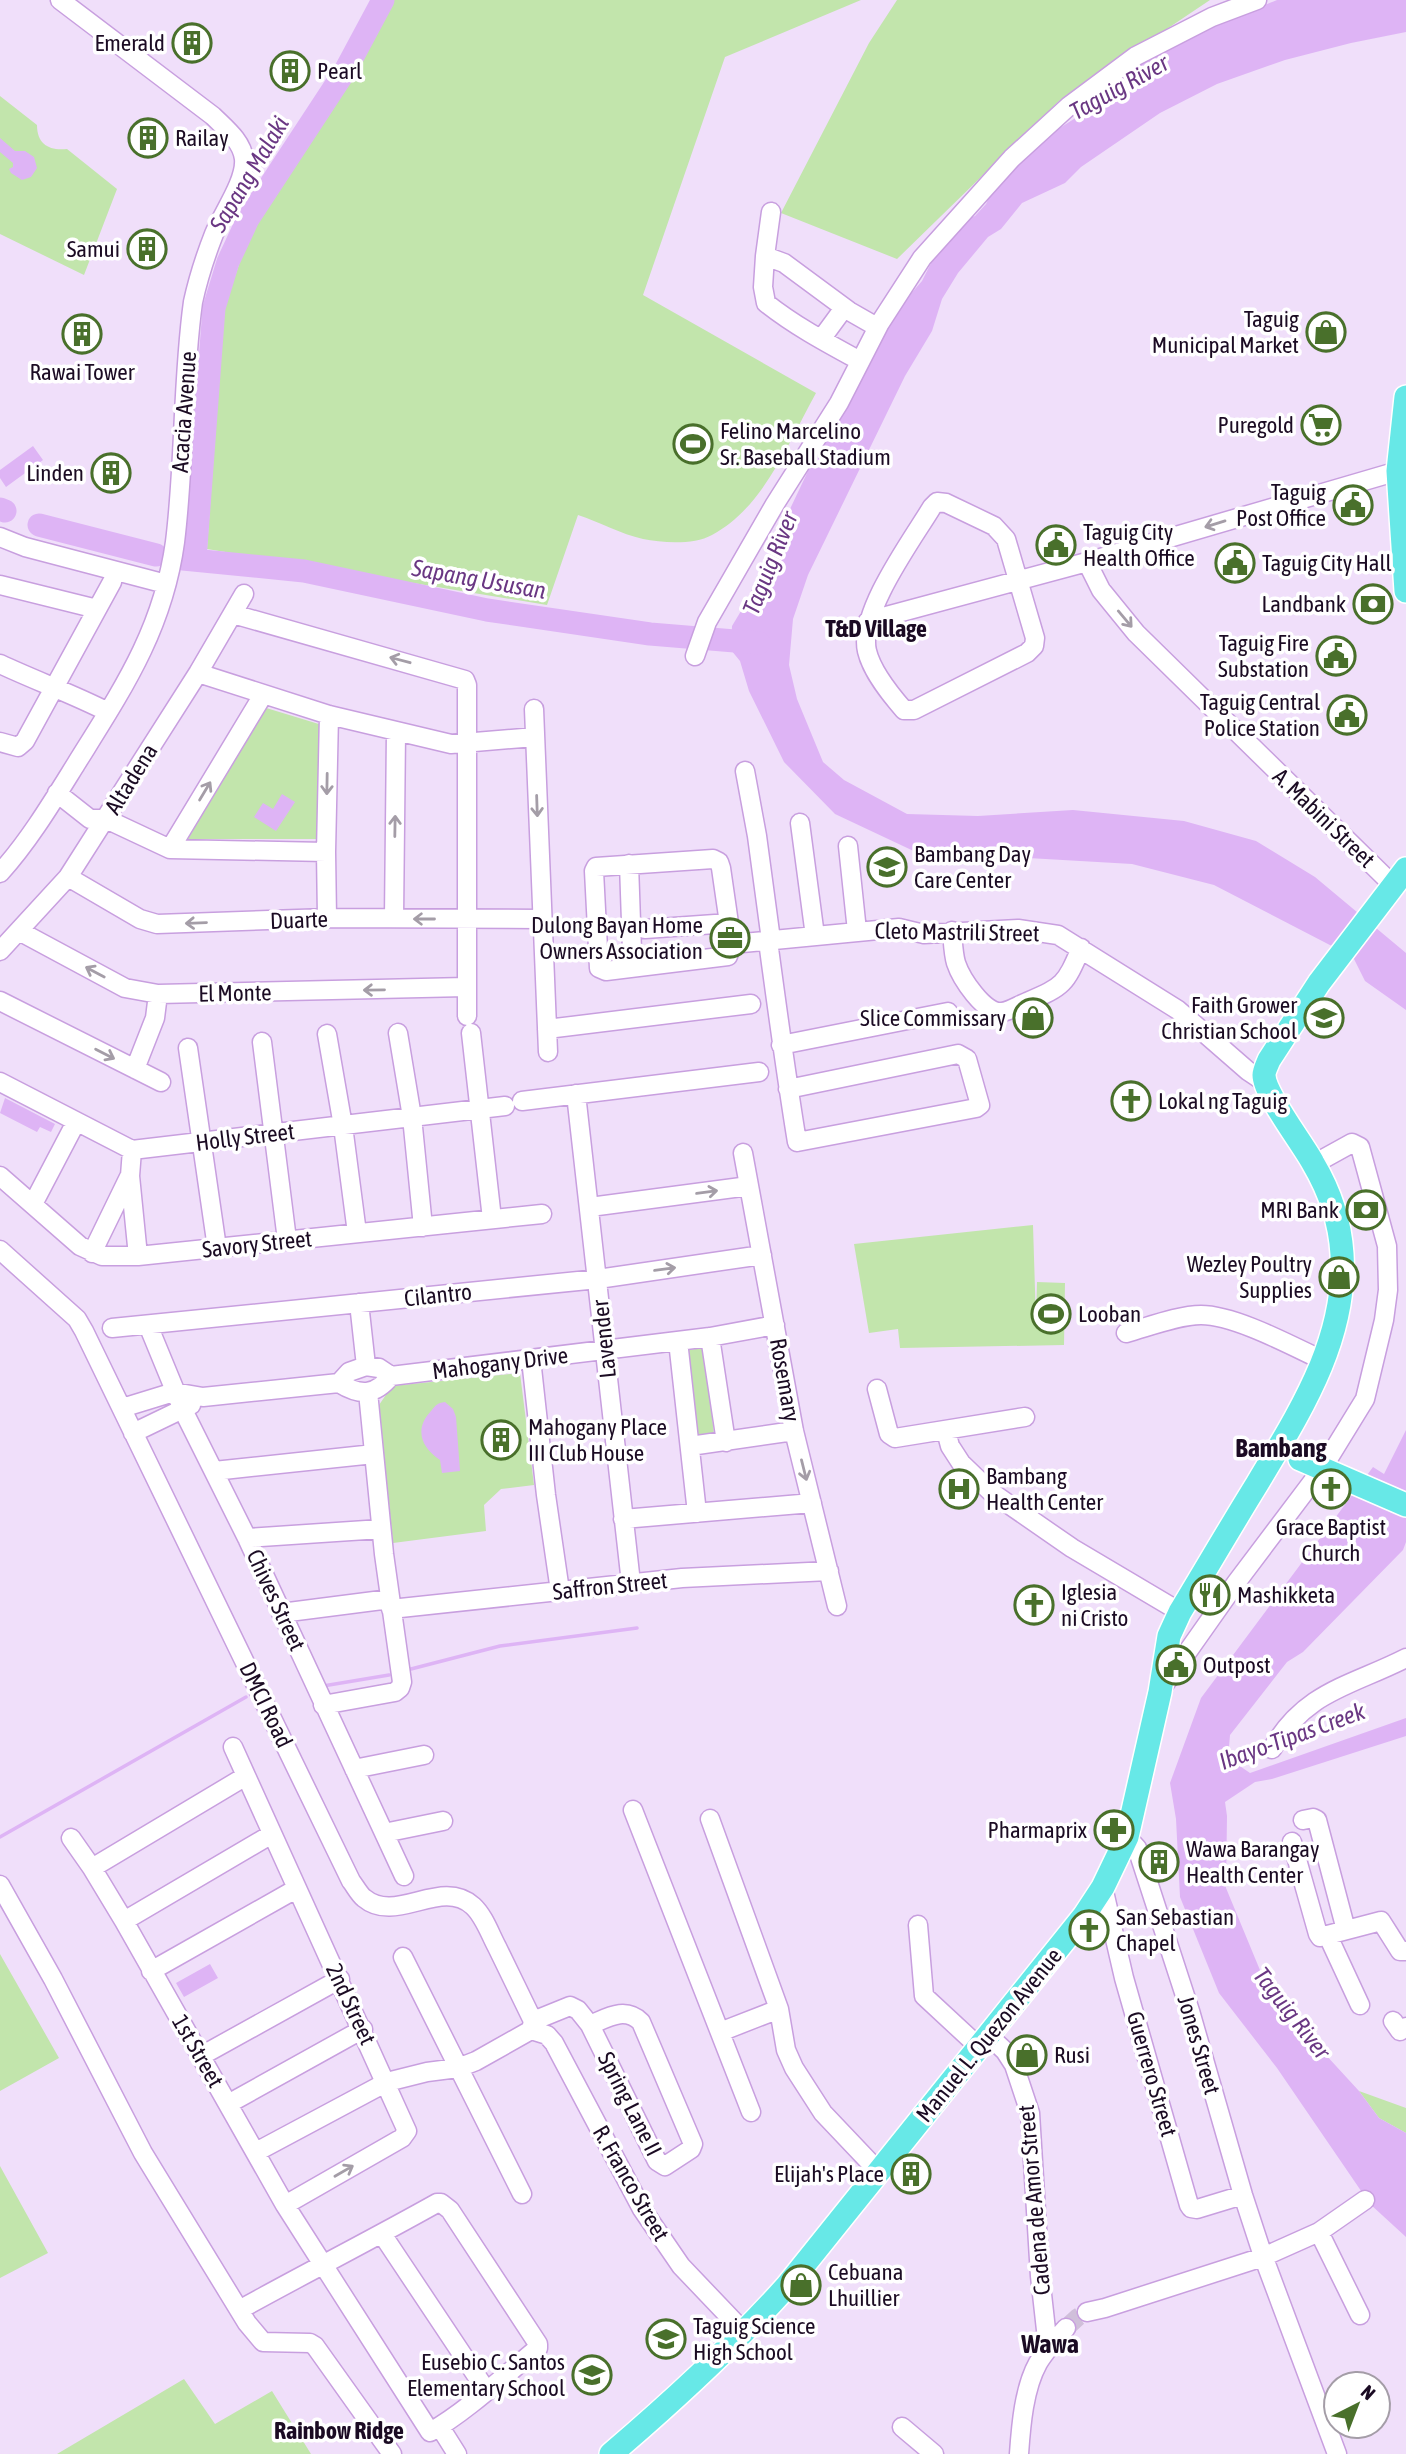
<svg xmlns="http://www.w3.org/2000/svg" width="1406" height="2454" font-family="'Asap Condensed',sans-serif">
<rect width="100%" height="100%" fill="#f0dffa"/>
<!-- green -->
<path fill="#c2e5ac" d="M394,0H861L725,57L643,295L816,393C788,443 764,507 712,535C694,545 663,543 643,539C621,534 599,522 578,515L547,605L207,549L224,309L249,235L296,157L341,96Z
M897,0H1210L1058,102L897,259L781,213L869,43Z
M0,96L37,125C37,144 49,151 67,149L117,189L84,275L0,234Z
M263,707L322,725L317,839H188Z
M1033,1225L1036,1322L1037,1282L1065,1283L1064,1345L900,1348L898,1329L869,1333L854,1244Z
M704,1348L714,1434L698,1436L688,1350Z
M520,1373L534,1485L501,1489L484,1505L486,1531L393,1543L379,1405L392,1386Z
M0,1954L59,2058L0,2091Z
M1359,2091L1406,2108V2133L1379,2118Z
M0,2166L48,2253L0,2278Z
M184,2379L215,2424L272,2391L311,2454H57Z"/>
<!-- water -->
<path fill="#deb4f5" d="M1277,0H1406V32L1351,43L1285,60L1217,84L1160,113L1081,167L1065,183L1022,203L1001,229L988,237L958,273L942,299L932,331L905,376L808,575L793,619L789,665L797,699L823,762L844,780L907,814L978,816L1073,810L1184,821L1256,841L1315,877L1406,953V1010L1365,981L1353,957L1214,885L1132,864L1028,858L974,851L920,854L835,814L784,762L749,691L740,661L731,650L732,626L744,606L827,431L893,314L922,281L931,263L956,229L964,220L975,216L986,204L993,189L1021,160L1055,131L1096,105L1098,99L1095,92C1152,54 1214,25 1277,0Z
M0,138L15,151H25L34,157L37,168L31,177L22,180L11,173L9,169L13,167V163L0,152Z
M33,446L43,460L6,487L0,478V470Z
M282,794L295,802L276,831L254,817L263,803L273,809Z
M5,1098L55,1124L51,1132L40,1127L37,1132L0,1113Z
M445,1402L453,1409L456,1417L460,1471L442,1473L440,1460C421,1447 414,1429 431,1411C436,1405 437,1403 445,1402Z
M1406,1430V1542L1403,1550L1303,1652L1287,1662L1230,1735L1228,1758L1250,1773L1406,1718V1736L1272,1779L1255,1782L1225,1802L1227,1816L1226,1888L1262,1975L1302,2029L1359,2091L1379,2118L1406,2133V2237L1370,2204L1277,2068L1219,1993L1180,1897L1176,1819L1170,1783L1201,1698L1373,1467L1384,1474Z
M210,1964L218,1978L184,1997L176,1983Z"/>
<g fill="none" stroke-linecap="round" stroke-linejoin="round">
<!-- stream -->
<path stroke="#deb4f5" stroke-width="3.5" d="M411,1669L500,1646L637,1628
M323,1686L389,1675
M0,1837L246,1697"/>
<!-- river -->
<path stroke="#deb4f5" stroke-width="23" d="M0,509L5,511
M39,525L156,555
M183,559L304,571L487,610L650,634L759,643
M195,560L214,308L228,262L248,219L345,71L383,0"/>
<!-- minor-tunnel -->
<path stroke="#d0bfda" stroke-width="18" stroke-dasharray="18 9" stroke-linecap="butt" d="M1066,2328L1078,2317L1087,2312"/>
<!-- minor casing -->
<g stroke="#c89fdf" stroke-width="21">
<path id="minor" d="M771,212L765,256L784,263L849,311L877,327
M765,256L763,287L766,303C795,326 827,343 860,361
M822,338L844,308
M937,502L946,503L994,526L1006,539L1035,638L1034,646L1027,653L914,710H904C890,694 872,672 867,651C858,613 912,540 932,507Z
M0,537L25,547L166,584
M1087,562L1101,590L1136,633L1394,886
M0,585L97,609
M233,614L465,680L467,685V1016
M868,621L1087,562L1398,471
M695,656L707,622L775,504L839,403L880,323L922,258L1012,158L1069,106L1136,56L1212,17L1257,0
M0,664C36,681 73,694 108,712
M198,673L329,715L451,744L535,737
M534,709L548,1052
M0,742L18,747L25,741L112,582
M745,771L757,836L771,940
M57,793L90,819H106L170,849L326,852
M800,823L815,936
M848,846L857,931
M170,849L263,695
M713,859L719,862L721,868L732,944L728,956L606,971L599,968L594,871L596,867Z
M629,864L632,951
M0,873C29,841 53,801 76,764C122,690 163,630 175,542C185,462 182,381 193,302C198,279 205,257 214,234C222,214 246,181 244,159C242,141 225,128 213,116L60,0
M68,877L140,919L157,924L327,918L541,919
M327,918L326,852L329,715
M394,918L396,732
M645,929L729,923
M19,931L125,988L158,994L466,987
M952,931C953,941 953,953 956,963C961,978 984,1014 1002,1012C1010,1011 1019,1005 1027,1002C1064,986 1065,985 1081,948
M768,941C777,1008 786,1075 797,1142L976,1108L980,1105L967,1059L958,1054L788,1089
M732,944L899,928L924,934L1018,929L1058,935L1178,1010L1248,1071L1266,1083
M0,951L68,877L198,673L244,594
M0,1001L161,1082
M547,1029L751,1004
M398,1033L412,1117L423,1227
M471,1033L492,1219
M327,1034L343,1126L357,1233
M262,1042L287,1240
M781,1045L948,1012
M188,1048L217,1248
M135,1069L155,1018L158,994
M0,1082L132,1150L505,1106
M576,1094L631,1583
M522,1101L759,1072
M132,1150L130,1176L138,1256
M743,1153L794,1431L837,1606
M0,1176L80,1246L102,1256H138L542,1214
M33,1204L76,1122
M590,1207L749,1186
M0,1250L77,1319L84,1331L351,1881C355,1886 359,1894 364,1898C396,1925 441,1877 473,1906C484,1916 490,1934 497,1947C509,1972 521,1996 533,2021L531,2030L476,2061L458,2068L427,2072L387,2082L256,2152
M92,1253L129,1177
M359,1303L366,1366
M148,1325L183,1410L247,1538L404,1876
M112,1328L598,1279L762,1255
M1126,1333C1148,1327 1179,1315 1201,1315C1235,1315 1292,1346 1324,1361
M710,1337L726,1442
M678,1341L697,1513
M531,1359L546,1495L560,1591
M366,1366L379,1368L391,1376C375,1396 360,1396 339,1383L349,1372Z
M391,1376L710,1337L775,1325
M877,1389L889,1434L895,1438L1025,1417
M122,1408L174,1392L203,1397L339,1383
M946,1431L950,1446L961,1463L991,1492L1072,1548L1180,1612
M133,1433L191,1405
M690,1446L794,1431
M214,1471L374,1454
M623,1519L812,1503
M247,1538L381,1529
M391,1609L682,1578L829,1571
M281,1613L390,1599
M1162,1688L1236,1583L1322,1469L1365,1399L1384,1320L1388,1290L1387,1246L1360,1147L1352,1143L1314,1164
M323,1705L395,1692L400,1688L402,1682L384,1554L368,1392
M233,1747L407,2131L402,2138L285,2205
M1272,1749C1305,1691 1351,1686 1406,1658
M354,1769L424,1755
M633,1810L751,2112
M710,1819L779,2009L786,2050L794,2068L823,2113L879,2172
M1303,1820L1313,1818L1317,1820L1346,1930
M384,1833L443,1821
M1127,1837L1137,1848L1190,2011L1243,2195L1262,2253L1337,2454
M71,1838L92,1868L124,1921L285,2205L430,2432C466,2412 505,2375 538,2348V2344L450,2210L441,2203H437C371,2240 304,2274 239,2310
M1292,1842L1318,1934L1320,1937L1381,1921L1400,1951H1406
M92,1868L246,1776
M0,1885L53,1979L143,2153L247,2323L263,2342L310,2343L315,2346L392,2454
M1103,1887L1124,1978L1189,2205L1191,2208L1197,2209L1243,2195
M124,1921L272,1834
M918,1925L924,1996L979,2047
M1328,1936L1360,2005
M403,1957L522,2194
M151,1971L296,1889
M533,2021L570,2006L578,2010L590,2025L657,2161L665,2166L691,2149L693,2144L641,2022C625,2006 607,2018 590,2025
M1393,2021L1400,2031L1406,2027
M531,2030L547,2035L554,2043L642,2209L681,2266L743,2331
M720,2032L779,2009
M989,2036L1005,2051L1014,2065L1030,2113L1040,2276L1048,2348
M201,2056L340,1979
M228,2104L363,2029
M1319,2232L1360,2315
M382,2234L486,2390
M1087,2312L1105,2308L1263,2257L1319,2232L1365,2200
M440,2427L457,2454
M902,2427L934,2454
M1019,2454C1021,2425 1024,2388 1038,2363C1046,2350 1056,2339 1066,2328"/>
</g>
<!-- major casing -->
<g stroke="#fff" stroke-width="26">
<path id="major" d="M1406,397L1398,471L1406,591
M1300,1459L1406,1505
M611,2454C672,2402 733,2346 787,2286L1084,1916L1103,1887L1127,1837L1160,1692L1169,1636L1180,1612C1206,1569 1231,1526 1257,1484C1299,1413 1347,1340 1342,1254C1340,1222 1329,1190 1313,1163C1303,1144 1264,1094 1264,1075C1264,1071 1267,1065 1269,1060L1319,983L1406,869"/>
</g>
<!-- minor -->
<use href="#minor" stroke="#fff" stroke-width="18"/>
<!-- major -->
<use href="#major" stroke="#67e8e7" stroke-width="23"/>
</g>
<!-- one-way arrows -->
<defs><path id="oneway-shaft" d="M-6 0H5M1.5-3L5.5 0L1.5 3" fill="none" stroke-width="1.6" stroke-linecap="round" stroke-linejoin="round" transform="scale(1.75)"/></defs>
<g stroke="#a49da7">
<use href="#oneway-shaft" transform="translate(1215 524) rotate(163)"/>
<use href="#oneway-shaft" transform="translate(1125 619) rotate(50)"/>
<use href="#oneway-shaft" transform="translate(400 660) rotate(-165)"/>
<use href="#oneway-shaft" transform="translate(327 784) rotate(91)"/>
<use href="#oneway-shaft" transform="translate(205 791) rotate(-59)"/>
<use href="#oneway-shaft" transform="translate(537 806) rotate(88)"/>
<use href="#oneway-shaft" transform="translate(395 826) rotate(-89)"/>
<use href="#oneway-shaft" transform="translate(424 919) rotate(-180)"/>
<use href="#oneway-shaft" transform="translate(196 923) rotate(178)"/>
<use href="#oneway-shaft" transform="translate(95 972) rotate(-152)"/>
<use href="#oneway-shaft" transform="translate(374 990) rotate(179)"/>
<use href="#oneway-shaft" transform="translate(105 1054) rotate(27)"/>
<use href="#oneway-shaft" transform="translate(707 1192) rotate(-8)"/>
<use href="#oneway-shaft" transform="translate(665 1269) rotate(-8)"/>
<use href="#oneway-shaft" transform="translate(804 1470) rotate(76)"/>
<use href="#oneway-shaft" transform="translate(344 2171) rotate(-30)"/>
</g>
<!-- icons -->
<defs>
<g id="building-ring" transform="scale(2.0125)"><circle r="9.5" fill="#fff" stroke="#49702b" stroke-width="1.5"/><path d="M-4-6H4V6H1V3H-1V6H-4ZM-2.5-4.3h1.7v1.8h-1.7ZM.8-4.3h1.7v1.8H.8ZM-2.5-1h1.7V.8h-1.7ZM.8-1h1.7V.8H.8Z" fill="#49702b"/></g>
<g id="shop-ring" transform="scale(2.0125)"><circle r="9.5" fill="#fff" stroke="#49702b" stroke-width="1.5"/><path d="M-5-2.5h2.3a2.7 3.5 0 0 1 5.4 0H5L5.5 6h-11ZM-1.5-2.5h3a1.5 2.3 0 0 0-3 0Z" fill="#49702b"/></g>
<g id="supermarket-ring" transform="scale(2.0125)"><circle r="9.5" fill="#fff" stroke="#49702b" stroke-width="1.5"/><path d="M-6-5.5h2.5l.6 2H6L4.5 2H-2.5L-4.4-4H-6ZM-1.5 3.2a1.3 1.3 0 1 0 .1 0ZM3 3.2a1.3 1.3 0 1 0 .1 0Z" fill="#49702b"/></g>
<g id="stadium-ring" transform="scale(2.0125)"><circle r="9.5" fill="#fff" stroke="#49702b" stroke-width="1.5"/><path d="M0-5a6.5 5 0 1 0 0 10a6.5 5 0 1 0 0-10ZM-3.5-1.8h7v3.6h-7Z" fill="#49702b"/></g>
<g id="civic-ring" transform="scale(2.0125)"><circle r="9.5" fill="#fff" stroke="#49702b" stroke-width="1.5"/><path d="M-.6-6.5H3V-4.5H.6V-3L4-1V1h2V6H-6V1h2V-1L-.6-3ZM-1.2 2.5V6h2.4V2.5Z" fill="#49702b"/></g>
<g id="bank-ring" transform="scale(2.0125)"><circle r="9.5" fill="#fff" stroke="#49702b" stroke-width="1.5"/><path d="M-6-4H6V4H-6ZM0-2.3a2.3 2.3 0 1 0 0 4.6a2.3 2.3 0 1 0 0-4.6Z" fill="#49702b"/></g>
<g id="school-ring" transform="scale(2.0125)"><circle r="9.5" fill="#fff" stroke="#49702b" stroke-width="1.5"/><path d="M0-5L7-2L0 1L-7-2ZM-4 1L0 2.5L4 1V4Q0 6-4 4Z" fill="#49702b"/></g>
<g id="office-ring" transform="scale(2.0125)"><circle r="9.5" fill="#fff" stroke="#49702b" stroke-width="1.5"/><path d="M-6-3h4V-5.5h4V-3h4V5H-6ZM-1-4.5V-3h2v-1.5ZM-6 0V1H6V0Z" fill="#49702b"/></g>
<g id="church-ring" transform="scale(2.0125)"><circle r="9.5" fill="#fff" stroke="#49702b" stroke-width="1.5"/><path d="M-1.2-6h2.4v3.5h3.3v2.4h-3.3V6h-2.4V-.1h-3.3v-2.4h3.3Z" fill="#49702b"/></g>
<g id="hospital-ring" transform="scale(2.0125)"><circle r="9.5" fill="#fff" stroke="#49702b" stroke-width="1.5"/><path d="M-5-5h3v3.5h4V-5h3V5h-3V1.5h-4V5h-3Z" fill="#49702b"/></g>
<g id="restaurant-ring" transform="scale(2.0125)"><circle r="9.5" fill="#fff" stroke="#49702b" stroke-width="1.5"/><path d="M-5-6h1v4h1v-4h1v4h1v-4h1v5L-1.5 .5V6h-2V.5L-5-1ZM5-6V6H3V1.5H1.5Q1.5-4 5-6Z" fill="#49702b"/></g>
<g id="pharmacy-ring" transform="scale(2.0125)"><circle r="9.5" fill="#fff" stroke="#49702b" stroke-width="1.5"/><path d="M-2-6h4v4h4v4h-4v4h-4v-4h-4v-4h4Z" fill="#49702b"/></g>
</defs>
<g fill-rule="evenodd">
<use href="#building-ring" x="192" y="43"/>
<use href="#building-ring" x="290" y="71"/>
<use href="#building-ring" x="148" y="138"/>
<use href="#building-ring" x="147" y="249"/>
<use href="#shop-ring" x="1326" y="332"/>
<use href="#building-ring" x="82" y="334"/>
<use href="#supermarket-ring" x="1321" y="425"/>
<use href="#stadium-ring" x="693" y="444"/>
<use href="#building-ring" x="111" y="473"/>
<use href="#civic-ring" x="1353" y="505"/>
<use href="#civic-ring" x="1056" y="545"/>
<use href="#civic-ring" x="1235" y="563"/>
<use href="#bank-ring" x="1373" y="604"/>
<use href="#civic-ring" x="1336" y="656"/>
<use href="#civic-ring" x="1347" y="715"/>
<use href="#school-ring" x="887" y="867"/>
<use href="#office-ring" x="730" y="938"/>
<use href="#shop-ring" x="1033" y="1018"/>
<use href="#school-ring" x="1324" y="1018"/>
<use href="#church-ring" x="1131" y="1101"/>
<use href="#bank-ring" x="1366" y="1210"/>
<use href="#shop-ring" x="1339" y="1277"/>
<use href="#stadium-ring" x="1051" y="1314"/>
<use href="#building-ring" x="501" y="1440"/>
<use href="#hospital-ring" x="959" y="1489"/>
<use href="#church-ring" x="1331" y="1489"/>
<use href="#restaurant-ring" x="1210" y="1595"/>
<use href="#church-ring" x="1034" y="1605"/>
<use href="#civic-ring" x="1176" y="1665"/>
<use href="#pharmacy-ring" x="1114" y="1830"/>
<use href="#building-ring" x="1159" y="1862"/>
<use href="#church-ring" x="1089" y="1930"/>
<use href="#shop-ring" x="1027" y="2055"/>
<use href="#building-ring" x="911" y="2174"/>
<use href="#shop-ring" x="801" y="2285"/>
<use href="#school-ring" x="666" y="2339"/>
<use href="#school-ring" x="592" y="2375"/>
</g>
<g text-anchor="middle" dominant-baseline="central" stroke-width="7" stroke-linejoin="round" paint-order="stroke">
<!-- poi labels -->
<g font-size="23" fill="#1b0b23" stroke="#fff" text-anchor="start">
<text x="165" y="43" text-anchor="end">Emerald</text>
<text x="317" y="71">Pearl</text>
<text x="175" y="138">Railay</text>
<text x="120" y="249" text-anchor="end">Samui</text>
<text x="1299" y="319" text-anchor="end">Taguig<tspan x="1299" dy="26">Municipal Market</tspan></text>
<text x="82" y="372" text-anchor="middle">Rawai Tower</text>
<text x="1294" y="425" text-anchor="end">Puregold</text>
<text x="720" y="431">Felino Marcelino<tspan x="720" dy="26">Sr. Baseball Stadium</tspan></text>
<text x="84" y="473" text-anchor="end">Linden</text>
<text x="1326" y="492" text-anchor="end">Taguig<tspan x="1326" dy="26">Post Office</tspan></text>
<text x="1083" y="532">Taguig City<tspan x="1083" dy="26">Health Office</tspan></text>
<text x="1262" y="563">Taguig City Hall</text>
<text x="1346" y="604" text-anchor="end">Landbank</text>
<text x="1309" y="643" text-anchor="end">Taguig Fire<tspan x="1309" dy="26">Substation</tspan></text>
<text x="1320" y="702" text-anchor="end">Taguig Central<tspan x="1320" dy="26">Police Station</tspan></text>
<text x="914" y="854">Bambang Day<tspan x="914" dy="26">Care Center</tspan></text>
<text x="703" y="925" text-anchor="end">Dulong Bayan Home<tspan x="703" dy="26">Owners Association</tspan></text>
<text x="1297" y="1005" text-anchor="end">Faith Grower<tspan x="1297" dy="26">Christian School</tspan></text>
<text x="1006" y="1018" text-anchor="end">Slice Commissary</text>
<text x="1158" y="1101">Lokal ng Taguig</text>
<text x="1339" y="1210" text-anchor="end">MRI Bank</text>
<text x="1312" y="1264" text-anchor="end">Wezley Poultry<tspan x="1312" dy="26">Supplies</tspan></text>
<text x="1078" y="1314">Looban</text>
<text x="528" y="1427">Mahogany Place<tspan x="528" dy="26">III Club House</tspan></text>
<text x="986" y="1476">Bambang<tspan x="986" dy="26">Health Center</tspan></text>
<text x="1331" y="1527" text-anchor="middle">Grace Baptist<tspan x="1331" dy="26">Church</tspan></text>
<text x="1061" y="1592">Iglesia<tspan x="1061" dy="26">ni Cristo</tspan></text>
<text x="1237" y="1595">Mashikketa</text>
<text x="1203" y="1665">Outpost</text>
<text x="1087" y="1830" text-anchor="end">Pharmaprix</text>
<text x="1186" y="1849">Wawa Barangay<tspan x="1186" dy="26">Health Center</tspan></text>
<text x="1116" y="1917">San Sebastian<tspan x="1116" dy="26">Chapel</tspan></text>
<text x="1054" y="2055">Rusi</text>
<text x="884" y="2174" text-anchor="end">Elijah's Place</text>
<text x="828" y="2272">Cebuana<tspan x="828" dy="26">Lhuillier</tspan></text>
<text x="693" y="2326">Taguig Science<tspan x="693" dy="26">High School</tspan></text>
<text x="565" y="2362" text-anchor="end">Eusebio C. Santos<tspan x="565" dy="26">Elementary School</tspan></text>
</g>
<!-- street labels -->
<g font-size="23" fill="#1b0b23" stroke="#fff">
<text transform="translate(184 412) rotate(-86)">Acacia Avenue</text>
<text transform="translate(131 779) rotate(-58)">Altadena</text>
<text transform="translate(1324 818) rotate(44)">A. Mabini Street</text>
<text transform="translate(299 920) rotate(-2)">Duarte</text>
<text transform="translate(957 932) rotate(1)">Cleto Mastrili Street</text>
<text transform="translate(235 993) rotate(-1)">El Monte</text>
<text transform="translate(245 1137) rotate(-7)">Holly Street</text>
<text transform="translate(257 1244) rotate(-6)">Savory Street</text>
<text transform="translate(438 1295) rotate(-6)">Cilantro</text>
<text transform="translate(604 1339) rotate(-96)">Lavender</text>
<text transform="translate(500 1363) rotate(-7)">Mahogany Drive</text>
<text transform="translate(785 1380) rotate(80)">Rosemary</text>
<text transform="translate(610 1586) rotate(-6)">Saffron Street</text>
<text transform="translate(276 1600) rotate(65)">Chives Street</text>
<text transform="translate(266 1705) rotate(64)">DMCI Road</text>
<text transform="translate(351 2004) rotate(65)">2nd Street</text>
<text transform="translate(989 2035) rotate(-51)">Manuel L. Quezon Avenue</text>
<text transform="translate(1199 2045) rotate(74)">Jones Street</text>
<text transform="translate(198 2051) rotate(60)">1st Street</text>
<text transform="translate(1152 2074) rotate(74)">Guerrero Street</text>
<text transform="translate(630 2104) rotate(63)">Spring Lane II</text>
<text transform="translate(631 2183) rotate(60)">R. Franco Street</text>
<text transform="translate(1034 2200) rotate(-95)">Cadena de Amor Street</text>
</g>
<!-- water labels -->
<g font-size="24" font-style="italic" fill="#6a3783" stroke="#fff">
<text transform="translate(1119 87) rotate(-29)">Taguig River</text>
<text transform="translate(249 174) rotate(-59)">Sapang Malaki</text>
<text transform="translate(770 563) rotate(-68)">Taguig River</text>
<text transform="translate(479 579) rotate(10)">Sapang Ususan</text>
<text transform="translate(1292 1736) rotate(-20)">Ibayo-Tipas Creek</text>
<text transform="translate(1292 2013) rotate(52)">Taguig River</text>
</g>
<!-- neighbourhood labels -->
<g font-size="24" font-weight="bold" fill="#1b0b23" stroke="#fff">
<text x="876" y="628">T&amp;D Village</text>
<text x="339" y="2430">Rainbow Ridge</text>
</g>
<!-- quarter labels -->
<g font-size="26" font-weight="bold" fill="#1b0b23" stroke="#fff">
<text x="1281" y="1448">Bambang</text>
<text x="1050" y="2344">Wawa</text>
</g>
</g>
<!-- north arrow -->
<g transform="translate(1357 2405) rotate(42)"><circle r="33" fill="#ffffff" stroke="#a49da7" stroke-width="2"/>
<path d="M0-5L12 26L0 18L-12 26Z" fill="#49702b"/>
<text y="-10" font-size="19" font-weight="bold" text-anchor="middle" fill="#1b0b23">N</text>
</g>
</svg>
